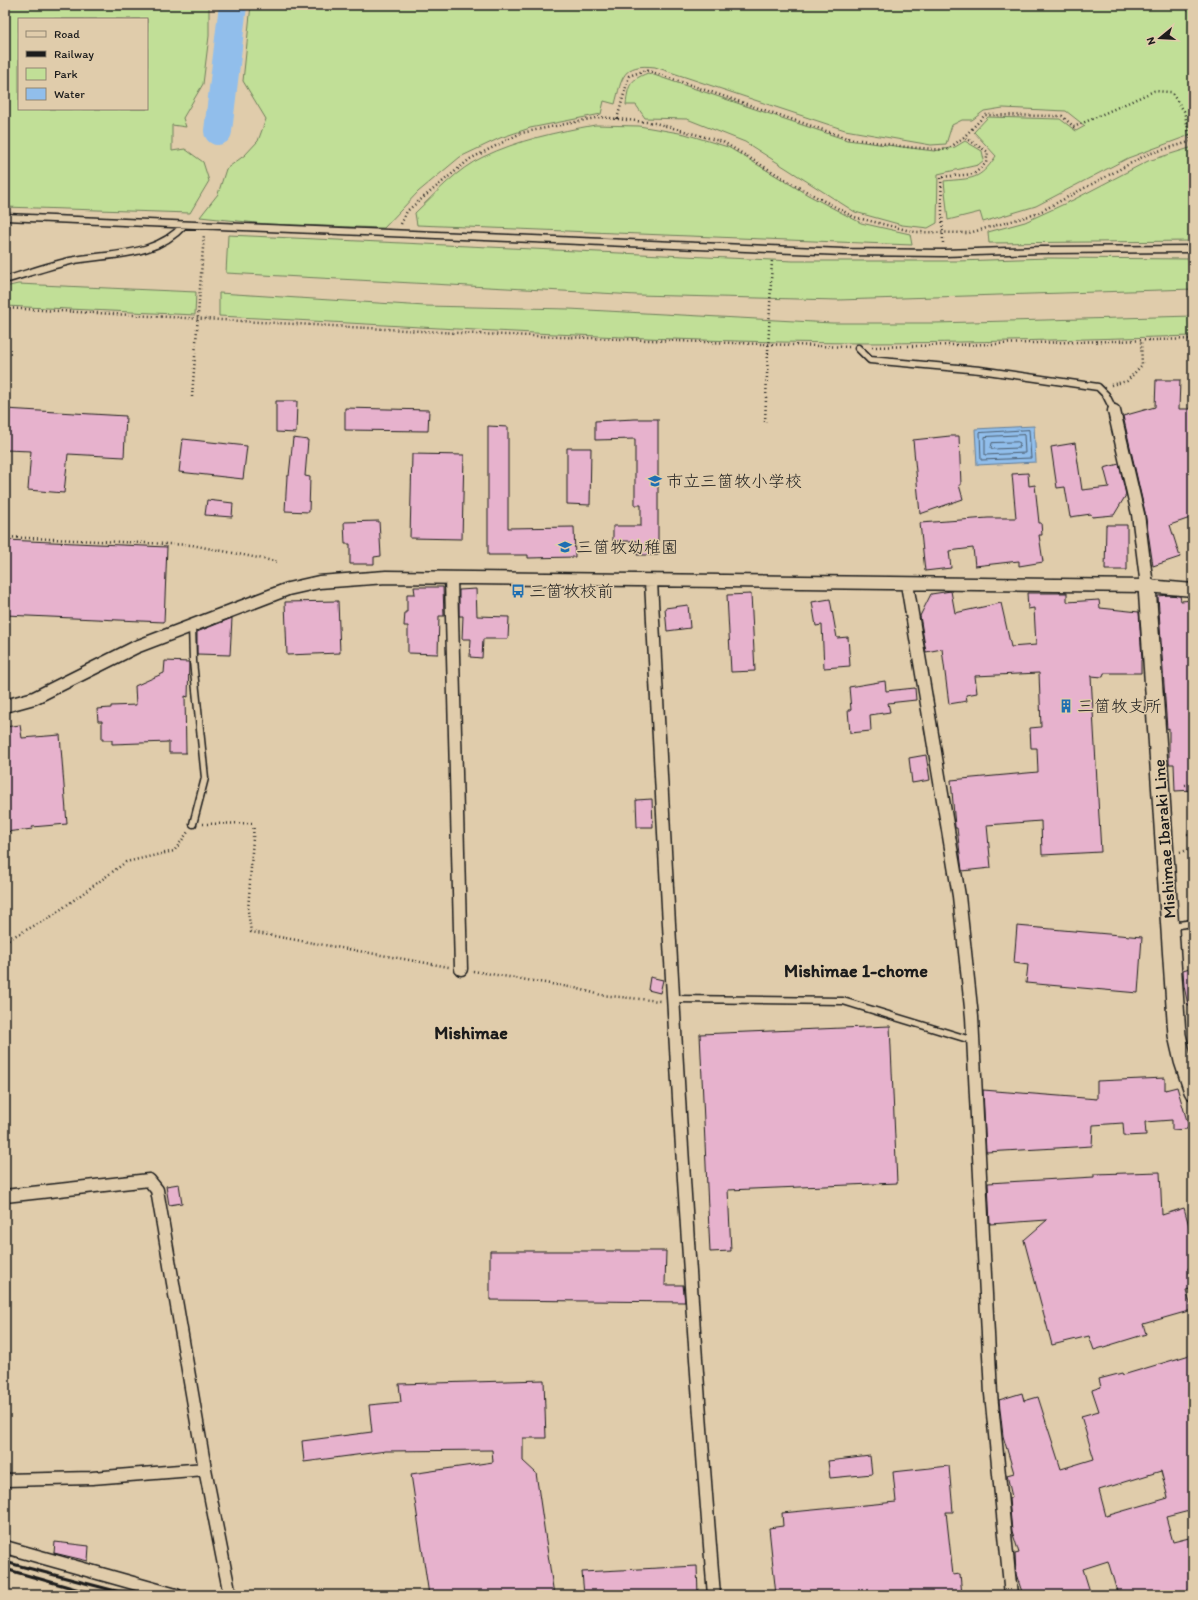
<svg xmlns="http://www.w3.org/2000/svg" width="1198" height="1600" font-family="Itim,'Klee One',sans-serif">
<rect width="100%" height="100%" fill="#e0ccab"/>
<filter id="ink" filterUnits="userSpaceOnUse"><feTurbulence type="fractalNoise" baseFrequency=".025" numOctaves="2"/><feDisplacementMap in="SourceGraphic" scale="8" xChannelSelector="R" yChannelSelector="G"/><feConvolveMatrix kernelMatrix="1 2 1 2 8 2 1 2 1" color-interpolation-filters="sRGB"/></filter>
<g filter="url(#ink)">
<!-- green -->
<path fill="#c1df97" stroke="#6e7e5a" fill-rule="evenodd" d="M5,5H209V36L203,84L183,118L186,127L172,125V151L185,149L203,162L209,181L190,213L5,207ZM19,19H147V109H19Z
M251,5H1193V134L1128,158L1036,206L983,222L980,212L948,220L944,181C973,178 979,181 996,156L974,132L988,117L1060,119L1076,131L1085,126L1066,111L1003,108L984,111L972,120H962L952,125L946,144L931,145L845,130L655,67C622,63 622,78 615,104L604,101L601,114L530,128L500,138L460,157L418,192L384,228L266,224L200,217L218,194L226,169L245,155L258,141L266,119L243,81Z
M648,73L847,140L934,151L955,147L965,141L982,151L984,160L978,165L938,174L937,223L928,228L902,225L855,212L745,142L687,119L645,118L636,105H626C628,86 629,80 648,73Z
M595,125L639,126L685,134L728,147L808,195L861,223L910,234L912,245L417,225L415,213C436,193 457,169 483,157C518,140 557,132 595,125Z
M1193,147V241L989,243L988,232L1025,222L1073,200L1148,161Z
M228,235L793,261H958L1049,258L1193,259V289L838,300L637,295L226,273Z
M18,284L196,292L195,315L5,306V287Z
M219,293L425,306L569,309L832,323H935L1193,316V336C1082,339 971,343 860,343C646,342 432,327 219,316Z"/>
<!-- water -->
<path fill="#91beeb" stroke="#627d98" d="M1034,426L1036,462L977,465L975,429Z"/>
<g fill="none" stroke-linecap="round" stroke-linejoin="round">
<!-- shore -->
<path stroke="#4b5d6f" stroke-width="1" d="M1029,430L1031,458L981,460L980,433Z
M1024,435L1025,453L985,455V437Z
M1018,442L1020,443L1019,448L993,449L991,448L992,443Z"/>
<!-- river -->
<path stroke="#91beeb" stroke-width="28" d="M218,131L233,5"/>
</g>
<!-- building -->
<path fill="#e7b2cd" stroke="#1c1c1c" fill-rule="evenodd" d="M1156,380H1180L1179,409H1193V517L1170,525L1180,557L1153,566L1145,512L1123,416L1155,407Z
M276,401H297L296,433L276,432Z
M345,408L429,410L428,431L345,430Z
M5,409L126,416L124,457L68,454L64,493L28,490L31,451L5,450Z
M635,419H658V555H637V541H613V526H641V505H635V439L595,440V421Z
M488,426L508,427V528L574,527L575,557L528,558V555H488Z
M950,436H959L961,485H959L963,499L920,514L913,440Z
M293,438L308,440L305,476L310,477L309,512L285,511L287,476H289Z
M183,439L247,446L243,479L179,472Z
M1075,443L1082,490L1109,487L1104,468L1119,464L1126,495L1114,515L1092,517L1091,514L1070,517L1065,487L1057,488L1051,447Z
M567,448H591L590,505L567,504Z
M412,454L464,455L462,539L410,538Z
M1028,473L1029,486L1035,485L1039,523H1041L1042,535H1039L1043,562L1019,566V561L975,566L973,548L949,551L951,568L925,571L920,523L988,518H1016L1012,474Z
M207,500L233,503L232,517L205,515Z
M379,521L381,556L374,557V564H350V544H345L344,522Z
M1106,525H1127V570H1105Z
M5,540L167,547L164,622L5,615Z
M414,587H443L444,616H439L438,654L408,653V626H404L405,612H407V594H415Z
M476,589L477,616L509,617L508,639H483L482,658L470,657L471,639H462L463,616H459V590Z
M951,591L955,613L1001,603L1011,647L1036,645L1034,608L1028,609L1027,593H1067V602L1099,600L1100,608L1139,612L1142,660H1141V673H1104L1103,677L1091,676L1101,852L1042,855L1041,821L987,825L991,868L962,871L957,828H955V826L951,780L1038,772L1037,748H1031L1030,728L1041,727L1039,673L975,676L977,693L966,695L967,701L949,704L942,649L926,652L920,616L931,594Z
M751,594L755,671L731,672L727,595Z
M1169,595L1180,596L1181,601L1193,600V790L1175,791L1174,764H1169V728L1167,729L1158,596Z
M830,599L837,638L848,637L850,666L824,668L822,625L816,626L812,602Z
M338,601L340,653L287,655L285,602Z
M688,605L690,628L667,631L665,608Z
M232,618L230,655L197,654V632Z
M165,661L189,662L188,697L185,696L186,753H169V742L112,744V740H102V721H98L97,709L111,708V706L136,705L135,686L164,673Z
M885,681L886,691L915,688L916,700L888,703L890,712L870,715L871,731L850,733L848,710H851L849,687Z
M20,725L22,738L60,735L67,824L32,827L33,829L5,832V727Z
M926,755L930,780L912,783L909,758Z
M652,799L653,827H637L636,800Z
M1017,926L1142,937L1138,993L1026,983L1028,965L1014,963Z
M1193,967V1005H1188L1184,986L1183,970Z
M650,977L663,980L660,993L648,990Z
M890,1026L897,1183L728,1190L731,1251L710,1252L700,1034Z
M1165,1078V1090L1177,1087L1188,1124L1187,1129L1172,1130V1120L1145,1122L1146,1135L1124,1136L1123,1123L1093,1125L1092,1146L986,1152L983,1090L1097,1099V1081Z
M1160,1172L1162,1215L1184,1208L1193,1240V1267L1188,1268L1193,1288L1186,1290L1192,1310L1143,1324L1146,1334L1094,1350L1089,1336L1052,1345L1024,1240L1047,1220L990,1224L988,1183L1094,1177V1174Z
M179,1184L182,1203L169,1205L166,1186Z
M490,1251H666L665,1285H683L685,1302L490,1300Z
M1193,1354V1510L1166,1517L1173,1542L1193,1537V1595H1118L1108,1561L1083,1569L1091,1595H1023L1016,1574L1015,1554L1019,1553L1012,1531L1009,1499L1012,1497L1007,1475L1014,1473L1003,1436L999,1400L1022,1393L1024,1401L1038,1397L1061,1469L1094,1459L1081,1416L1099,1411L1092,1390L1101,1387L1099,1379L1122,1373L1123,1375ZM1161,1471L1168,1498L1106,1516L1099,1490Z
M544,1380L546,1438H523V1461L536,1473L554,1595H429L411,1474L493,1462L492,1450L386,1451L304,1462L302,1441L372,1432L369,1405L401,1402L399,1384Z
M870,1456L872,1474L830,1478L828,1461Z
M949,1466L953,1512H946L953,1575L960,1574L962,1595H776L769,1528L783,1526L782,1513L896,1502L893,1472Z
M55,1542L89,1546L88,1561L54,1553Z
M697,1566L698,1595H584L582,1572Z"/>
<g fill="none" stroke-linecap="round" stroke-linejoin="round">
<!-- service casing -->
<g stroke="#1c1c1c" stroke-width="9">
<path id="service" d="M5,217L843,252L944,253L1041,250L1193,249
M5,280C26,274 48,266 70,261C110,253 155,258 184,225
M858,348L870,360L980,370L1098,387L1106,395L1114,411
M192,624L193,661L205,778L193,824
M1171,926L1193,923
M674,999L843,1001L974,1041"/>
</g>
<!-- minor casing -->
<g stroke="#1c1c1c" stroke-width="15">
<path id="minor" d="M1114,411L1138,514L1147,586
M451,578L461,969
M651,581C668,919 686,1257 714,1595
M907,584L959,896L972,1017L991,1394L1011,1595
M5,706L34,698L136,647L288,589L319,582L386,577L1147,586L1193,590
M5,1196L149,1180L157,1190L205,1469L230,1595
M5,1480L92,1478L205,1469
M5,1547L176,1595"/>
</g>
<!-- secondary casing -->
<g stroke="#1c1c1c" stroke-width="20">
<path id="secondary" d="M1147,586L1177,1035L1183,1061L1193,1091"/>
</g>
<!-- path -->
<path stroke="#1c1c1c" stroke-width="2.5" stroke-dasharray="1 3" stroke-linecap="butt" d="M617,119L629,76L646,70L847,138L907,147L947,150L964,137L985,115L1062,116L1074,127L1154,91L1171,92L1184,111L1191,141
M401,224L407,211L470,159L521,133L600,117L655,123L723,142L798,187L854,217L915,232L969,233L1036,214L1148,154L1193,141
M943,243L941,177L974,174L986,163L988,152L964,137
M5,308L477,334L849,347
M872,347L1193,339
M1111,385L1127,381L1142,365L1141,341
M192,397L204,234
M765,422L772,259
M5,537L192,545L279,562
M1185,785L1193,784
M203,824L254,823L248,911L251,932L449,967
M1187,834H1193
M1180,852L1193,849
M5,941L49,918L126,862L174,851L188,832
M473,971L575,988L601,995L660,1001"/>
<!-- service -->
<use href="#service" stroke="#e0ccab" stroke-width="6"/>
<!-- minor -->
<use href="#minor" stroke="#e0ccab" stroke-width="12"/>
<!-- secondary -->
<use href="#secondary" stroke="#e0ccab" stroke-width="17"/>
<!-- rail -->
<path stroke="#1c1c1c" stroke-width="3" d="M5,1562L131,1595
M5,1569L97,1595"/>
</g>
</g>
<!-- icons -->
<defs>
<g id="school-bare" transform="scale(1.08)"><path d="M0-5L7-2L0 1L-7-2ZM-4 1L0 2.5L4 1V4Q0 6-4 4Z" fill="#1f6fb2" stroke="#e0ccab" stroke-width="2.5" paint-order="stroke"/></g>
<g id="bus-bare" transform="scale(1.08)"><path d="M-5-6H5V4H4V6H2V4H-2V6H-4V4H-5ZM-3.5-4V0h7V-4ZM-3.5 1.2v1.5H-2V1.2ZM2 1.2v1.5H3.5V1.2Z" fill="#1f6fb2" stroke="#e0ccab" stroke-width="2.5" paint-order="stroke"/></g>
<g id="building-bare" transform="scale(1.08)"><path d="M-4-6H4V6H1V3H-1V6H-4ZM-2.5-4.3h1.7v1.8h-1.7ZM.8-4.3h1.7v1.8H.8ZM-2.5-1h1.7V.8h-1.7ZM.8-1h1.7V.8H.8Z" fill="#1f6fb2" stroke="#e0ccab" stroke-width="2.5" paint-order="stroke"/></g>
</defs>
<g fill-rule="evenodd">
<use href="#school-bare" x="655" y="481"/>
<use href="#school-bare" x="565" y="547"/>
<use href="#bus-bare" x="518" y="591"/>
<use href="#building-bare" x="1066" y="706"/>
</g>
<g text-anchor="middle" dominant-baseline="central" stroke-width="3" stroke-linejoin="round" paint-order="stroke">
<!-- poi labels -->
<g font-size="17" fill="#1c1c1c" stroke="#e0ccab" text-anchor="start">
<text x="666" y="481">市立三箇牧小学校</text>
<text x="576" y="547">三箇牧幼稚園</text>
<text x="529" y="591">三箇牧校前</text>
<text x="1077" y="706">三箇牧支所</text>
</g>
<!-- street labels -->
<g font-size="17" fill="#1c1c1c" stroke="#e0ccab">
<text transform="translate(1164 839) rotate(-94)">Mishimae Ibaraki Line</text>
</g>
<!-- neighbourhood labels -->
<g font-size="18" font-weight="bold" fill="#1c1c1c" stroke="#e0ccab">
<text x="856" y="971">Mishimae 1-chome</text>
<text x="471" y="1033">Mishimae</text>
</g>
</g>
<!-- margin -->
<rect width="1198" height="1600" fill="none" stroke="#e0ccab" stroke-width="20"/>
<rect x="10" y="10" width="1178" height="1580" fill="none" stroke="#1c1c1c" stroke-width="1.5" filter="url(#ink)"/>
<!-- legend -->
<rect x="18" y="18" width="130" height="92" fill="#e0ccab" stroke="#928672"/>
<rect x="26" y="31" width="20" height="6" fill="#e0ccab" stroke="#928672"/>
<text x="54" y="38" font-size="12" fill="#1c1c1c">Road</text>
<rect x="26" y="51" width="20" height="6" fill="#1c1c1c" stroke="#928672"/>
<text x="54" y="58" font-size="12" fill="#1c1c1c">Railway</text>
<rect x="26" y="68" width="20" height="12" fill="#c1df97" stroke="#928672"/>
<text x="54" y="78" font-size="12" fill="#1c1c1c">Park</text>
<rect x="26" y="88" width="20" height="12" fill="#91beeb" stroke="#928672"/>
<text x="54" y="98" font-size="12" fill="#1c1c1c">Water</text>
<!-- north arrow -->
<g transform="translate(1160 38) rotate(252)" stroke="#e0ccab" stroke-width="3" paint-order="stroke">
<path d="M0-3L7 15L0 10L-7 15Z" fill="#1c1c1c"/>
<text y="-6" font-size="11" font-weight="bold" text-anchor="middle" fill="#1c1c1c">N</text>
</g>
</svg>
